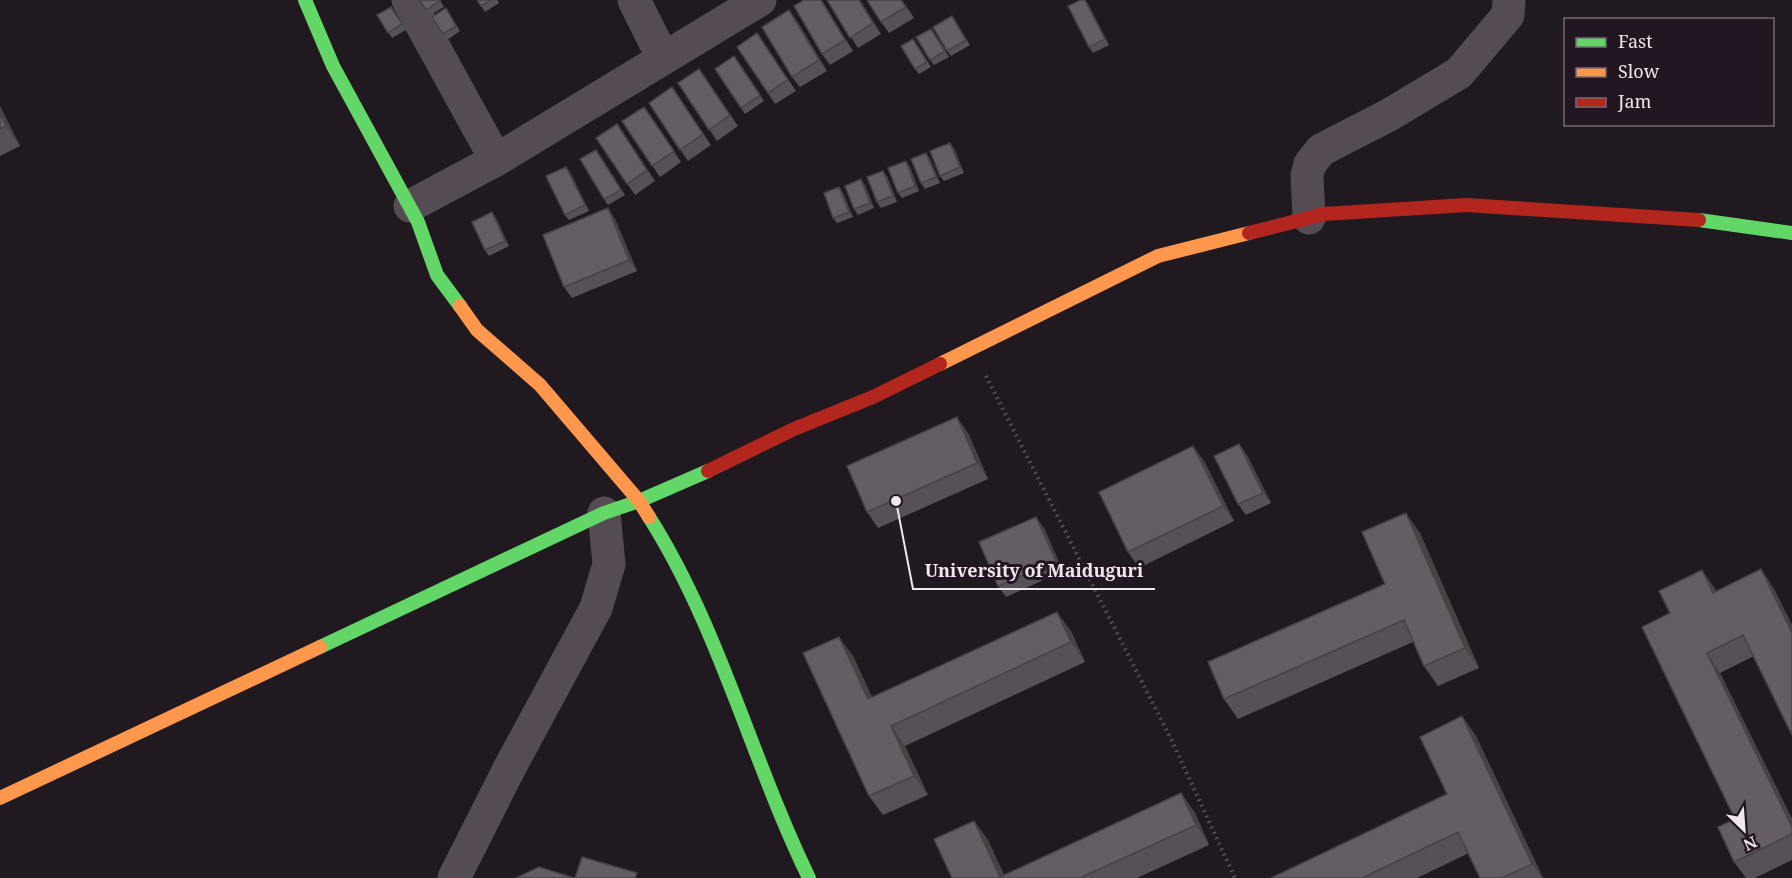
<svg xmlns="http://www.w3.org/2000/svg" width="1792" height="878" font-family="'Noto Serif',serif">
<rect width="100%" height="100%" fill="#201920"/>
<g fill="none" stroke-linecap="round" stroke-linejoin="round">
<!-- path -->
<path stroke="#5e575d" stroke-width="4" stroke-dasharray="1.5 4.5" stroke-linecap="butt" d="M986,376L1172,741L1235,878"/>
<!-- street -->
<path stroke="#544b53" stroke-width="33" d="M408,0L496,160
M634,0L663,58
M410,206L496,160L760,0
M1309,218L1307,175L1310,164L1321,150L1389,115L1459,73L1508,15L1509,0
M454,878L510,767L596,608L609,564L604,513"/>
<!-- fast -->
<path stroke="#63d668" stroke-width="14" d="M305,0L333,66L418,222L437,275L460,306
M1699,220L1792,233
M649,517C719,627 752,761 809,878
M320,647L604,513L639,501L708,471"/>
<!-- slow -->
<path stroke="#ff974d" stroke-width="14" d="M460,306L477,330L540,385L639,501L649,517
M940,364L1158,256L1249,233
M0,798L320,647"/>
<!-- jam -->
<path stroke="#b3261e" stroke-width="14" d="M1249,233L1324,214L1466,205L1699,220
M708,471L794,429L873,397L940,364"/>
</g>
<!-- wall -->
<path fill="#565156" d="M440,0L444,7L430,15L426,10Z
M477,0H497L499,3L485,12Z
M821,0L853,51L830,65L822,54Z
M827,0H860L881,34L858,48Z
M902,0L914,18L889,33L881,22Z
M1088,4L1109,45L1093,53L1089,47Z
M391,7L406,30L392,38L377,15Z
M446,8L460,31L447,40L432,17Z
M952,16L970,45L951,56L947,51Z
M797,21L827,71L800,87L792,77Z
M757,33L796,91L775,104L737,47Z
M935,34L949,57L934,65L930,60Z
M917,44L931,67L919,74L915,69Z
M734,56L764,101L745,114L715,69Z
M699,69L738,126L717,141L678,83Z
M672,87L711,145L688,161L649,103Z
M0,106L20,146L0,156Z
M644,107L681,162L660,177L622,121Z
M617,124L655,181L635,195L596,138Z
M954,148L964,173L944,181L940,176Z
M596,150L625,195L608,205L604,199Z
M926,153L930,159L940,183L925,189L921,183Z
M566,167L570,172L589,211L569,220L565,215Z
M910,167L919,191L902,198L898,193Z
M887,176L897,202L881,208L877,202Z
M865,185L874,208L858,215L854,209Z
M839,187L843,193L853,217L837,223L833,218Z
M492,212L496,218L509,246L489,256L485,250Z
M615,219L637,271L572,298L564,287Z
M968,433L988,479L878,528L867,512Z
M1239,444L1247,455L1271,503L1246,515L1238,504Z
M1204,461L1234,521L1139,568L1128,552Z
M1044,528L1063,571L1006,597L998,586Z
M1420,533L1479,668L1438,686L1424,666L1413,642L1238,719L1224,699L1385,584Z
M1761,569L1774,589L1792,625V735L1754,656L1720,673L1792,819V860L1755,878H1746L1734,862L1735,819L1642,627Z
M1071,631L1085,662L905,746L928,795L883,815L869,796L853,656L872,697Z
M1462,716L1476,736L1543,878H1480L1469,853L1417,878H1271L1447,794Z
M1181,793L1195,813L1209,845L1137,878H952L974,821L988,840L1004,875Z"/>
<!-- shaded-wall -->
<path fill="#464246" d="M821,0H822L853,51L845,40Z
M859,0H860L881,34L873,23Z
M1085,0L1088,4L1109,45L1105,39Z
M789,10L797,21L827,71L819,60Z
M0,106L20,146L6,126L0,113Z
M950,143L954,148L964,173L960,167Z
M926,153L930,159L940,183L936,177Z
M906,161L910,167L919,191L915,186Z
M566,167L570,172L589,211L585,205Z
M883,171L887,176L897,202L893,196Z
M861,179L865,185L874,208L870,203Z
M839,187L843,193L853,217L849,212Z
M608,208L615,219L637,271L629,260Z
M492,212L496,218L509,246L505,241Z
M957,417L968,433L988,479L977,463Z
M1239,444L1247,455L1271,503L1263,493Z
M1193,446L1204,461L1234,521L1223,506Z
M1406,513L1420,533L1479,668L1465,648Z
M1036,517L1044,528L1063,571L1056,561Z
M1761,569L1774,589L1792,625V633Z
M1702,570L1716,590L1726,612L1713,593Z
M1057,612L1071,631L1085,662L1071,642Z
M839,637L853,656L882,719L868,699Z
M1707,653L1720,673L1792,819V827Z
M1462,716L1476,736L1543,878H1542L1532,864Z
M891,726L905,746L928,795L914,776Z
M1181,793L1195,813L1209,845L1196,825Z
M974,821L988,840L1005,878H1000Z"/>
<!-- building -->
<path fill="#645e64" stroke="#464246" stroke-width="1.5" d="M420,0H440V1L426,10Z
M477,0H491L481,6Z
M804,0H821L845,40L822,54L794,6Z
M827,0H859L873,23L850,38Z
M867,0H901L906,7L881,22Z
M1081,0H1085L1105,39L1089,47L1068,6Z
M391,7L402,24L388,33L377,15Z
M446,8L456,26L443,34L432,17Z
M789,10L819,60L792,77L762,27Z
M952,16L966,40L947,51L933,27Z
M931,29L945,51L930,60L916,37Z
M757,33L788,80L768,93L737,47Z
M913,39L927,62L915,69L901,46Z
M734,56L760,95L741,108L715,69Z
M699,69L730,115L709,130L678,83Z
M672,87L703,134L680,150L649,103Z
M644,107L674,151L652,166L622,121Z
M0,113L6,126L0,129Z
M617,124L647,170L627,184L596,138Z
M950,143L960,167L940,176L930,151Z
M596,150L621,190L604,199L580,159Z
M926,153L936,177L921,183L911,159Z
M906,161L915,186L898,193L888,168Z
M566,167L585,205L565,215L546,176Z
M883,171L893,196L877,202L867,177Z
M861,179L870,203L854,209L845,186Z
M839,187L849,212L833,218L824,193Z
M608,208L629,260L564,287L543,235Z
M492,212L505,241L485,250L472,222Z
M957,417L977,463L867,512L847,466Z
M1239,444L1263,493L1238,504L1214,456Z
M1193,446L1223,506L1128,552L1099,492Z
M1406,513L1465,648L1424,666L1404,620L1224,699L1208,662L1385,584L1362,532Z
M1036,517L1056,561L998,586L979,542Z
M1761,569L1792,633V735L1743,635L1707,653L1792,827V834L1734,862L1718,827L1735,819L1642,627L1670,613L1659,591L1702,570L1713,593Z
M1057,612L1071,642L891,726L914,776L869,796L803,653L839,637L868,699Z
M1462,716L1532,864L1502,878H1480L1458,832L1362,878H1271L1447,794L1420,737Z
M1181,793L1196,825L1080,878H952L934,839L974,821L1000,877Z
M582,857L637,873L635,878H575Z
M539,867L574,878H516Z"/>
<!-- callouts -->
<path fill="none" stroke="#efe6ee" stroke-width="2" d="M896 501L913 589H1155"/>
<circle fill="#efe6ee" stroke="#231623" stroke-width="2" cx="896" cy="501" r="6"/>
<g font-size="18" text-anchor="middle" font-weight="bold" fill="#efe6ee" stroke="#231623" stroke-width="6" stroke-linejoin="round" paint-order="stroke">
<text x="1034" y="577">University of Maiduguri</text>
</g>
<!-- legend -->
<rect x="1564" y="18" width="210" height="108" fill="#231623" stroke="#756974" stroke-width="1.5"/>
<rect x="1576" y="38" width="30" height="9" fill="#63d668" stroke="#756974" stroke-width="1.5"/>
<text x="1618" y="48" font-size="18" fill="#efe6ee">Fast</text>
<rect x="1576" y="68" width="30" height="9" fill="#ff974d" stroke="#756974" stroke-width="1.5"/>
<text x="1618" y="78" font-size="18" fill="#efe6ee">Slow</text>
<rect x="1576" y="98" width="30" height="9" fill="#b3261e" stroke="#756974" stroke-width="1.5"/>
<text x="1618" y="108" font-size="18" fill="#efe6ee">Jam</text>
<!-- north arrow -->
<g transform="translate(1744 830) rotate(155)" stroke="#231623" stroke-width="4.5" paint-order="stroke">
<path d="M0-4.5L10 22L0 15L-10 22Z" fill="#efe6ee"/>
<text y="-9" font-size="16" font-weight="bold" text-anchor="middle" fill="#efe6ee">N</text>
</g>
</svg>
